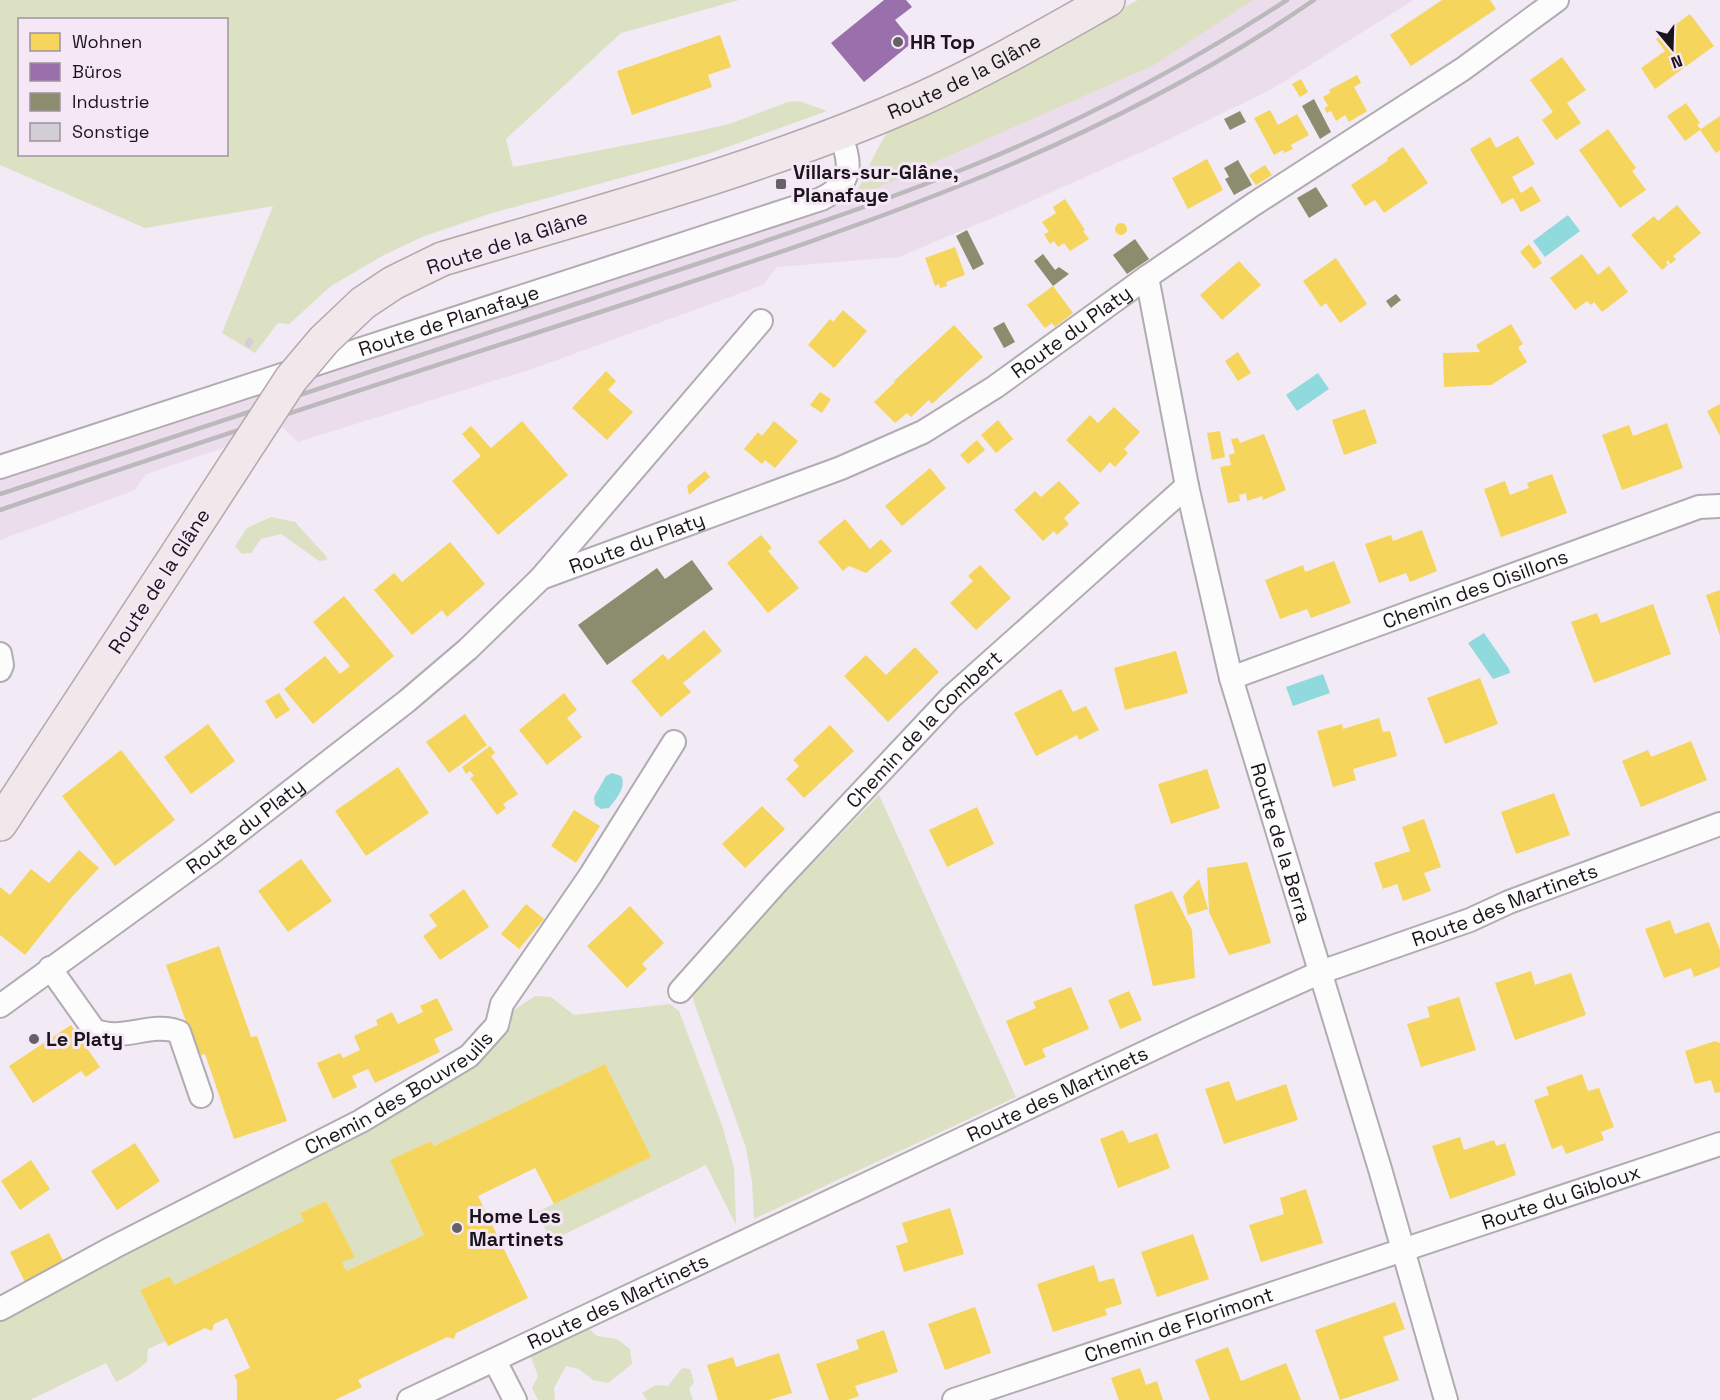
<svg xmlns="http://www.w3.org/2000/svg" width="1720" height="1400" font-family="'Space Grotesk',sans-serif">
<rect width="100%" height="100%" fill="#f2eaf4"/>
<!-- built -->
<path fill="#ecdded" d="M1166,0H1414L1272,89L1155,146L1018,207L899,257L777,267L763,285L535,368L298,442L283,428L146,474L135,490L0,540V477L847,201Z"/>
<!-- green -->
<path fill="#dde1c4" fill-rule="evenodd" d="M0,0H739L621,33L506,139L513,167L689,133L729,124L788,102L799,101L827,111L708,154L492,213L422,237L382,256L331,286L289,324L278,323L255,353L222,333L273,206L145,228L0,165ZM20,20H226V154H20Z
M1138,0H1253L1154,65L852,199C867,176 874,149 891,128Z
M271,517L295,522L326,556L327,560L319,561L281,534L261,539L251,553L242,554L235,546L247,528Z
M879,795L1016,1097L754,1219L752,1182L746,1148L693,999V986Z
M535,996L551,997L574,1015L670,1004L679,1011L722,1125L734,1168L736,1225L706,1165L551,1241L537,1212L650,1157L605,1064L434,1146L431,1141L391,1160L424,1235L346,1271L342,1262L354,1256L326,1201L300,1213L304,1221L174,1285L170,1276L140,1290L166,1341L148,1349L147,1362L131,1374L116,1382L106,1363L30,1400H0V1317L501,1028L511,1026V1012Z
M587,1327L597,1336L617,1339L630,1349L632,1364L608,1383L593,1380L579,1369L566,1366L554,1388L555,1400H538L532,1388L538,1376L531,1357L533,1351Z
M682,1368L690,1369L694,1382L689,1389L693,1400H647L642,1393L656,1385L668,1386Z"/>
<!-- water -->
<path fill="#90d9dc" d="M1568,215L1580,231L1545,257L1533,241Z
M1318,373L1329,389L1297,411L1286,395Z
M1484,633L1509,669L1510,673L1493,679L1468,643Z
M1323,674L1330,693L1293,706L1286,687Z
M612,773L621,776C627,787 616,799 609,808L601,809L595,805L594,797L606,776Z"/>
<!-- homes -->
<path fill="#f6d55c" d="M1442,0H1490L1496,9L1411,66L1390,35Z
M1690,14L1714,46L1655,89L1641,68L1665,51L1656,39Z
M720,35L731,67L708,75L712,87L632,115L617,71Z
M1562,57L1586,90L1567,103L1581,123L1556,140L1542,120L1553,112L1530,80Z
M1357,75L1361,83L1354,87L1367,111L1349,122L1345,115L1336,121L1331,111L1327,113L1324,108L1328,106L1323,97L1330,93L1329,90Z
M1301,79L1308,92L1300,97L1292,84Z
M1686,103L1700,123L1697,125L1701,129L1720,116V150L1716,153L1700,130L1685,141L1667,116Z
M1270,110L1278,125L1297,114L1309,135L1291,145L1293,149L1284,153L1283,150L1274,155L1254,118Z
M1608,129L1636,168L1632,171L1646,190L1620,208L1579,150Z
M1518,136L1535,164L1512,177L1521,193L1532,186L1541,201L1521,212L1513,198L1502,204L1470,149L1490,137L1496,148Z
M1403,147L1428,183L1384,213L1375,200L1365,206L1351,185L1386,162L1388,160L1387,158Z
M1207,159L1223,190L1188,209L1172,178Z
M1265,165L1272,175L1256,185L1249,175Z
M1065,199L1085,230L1083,231L1089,239L1070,251L1064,243L1058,247L1054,241L1050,244L1044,234L1049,232L1042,222L1056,213L1053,207Z
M1677,205L1701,233L1673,256L1676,259L1671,264L1668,260L1666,262L1668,265L1662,270L1631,235L1654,216L1658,221Z
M1115 229a6 6 0 1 1 12 0a6 6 0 1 1-12 0Z
M1529,244L1542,263L1534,269L1520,252Z
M955,247L965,275L946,282L947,286L940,288L939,284L935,286L925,258Z
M1582,254L1598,275L1609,266L1628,292L1602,312L1594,302L1591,305L1587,301L1575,310L1550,278Z
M1336,258L1367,304L1340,323L1326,303L1321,307L1303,281Z
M1239,261L1261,285L1222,320L1200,295Z
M1053,286L1073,313L1055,327L1052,323L1045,328L1027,305Z
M843,310L867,331L834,368L808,345L830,319L833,322Z
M1511,324L1523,344L1518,347L1527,362L1491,385L1444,387L1443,353L1480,352L1476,345Z
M954,325L983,357L932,404L929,400L911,417L907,413L895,423L874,402L895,382L894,381Z
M1238,352L1251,373L1238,381L1225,361Z
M606,371L616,381L608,390L633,412L607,440L572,408Z
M820,392L831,399L822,413L810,405Z
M1720,404V436L1707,411Z
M1114,407L1140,432L1124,449L1128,453L1115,467L1110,462L1100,473L1066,440L1090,415L1098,423Z
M1365,409L1377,443L1344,455L1332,420Z
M998,420L1013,439L996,453L981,435Z
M522,421L568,475L498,535L452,481L481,456L462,434L471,426L491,448Z
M774,421L798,441L775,468L765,460L762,464L744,449L758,432L762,436Z
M1667,423L1683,468L1622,490L1602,435L1629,425L1633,436Z
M1220,431L1225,457L1212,460L1207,433Z
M1264,434L1286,490L1263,500L1262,496L1247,501L1246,493L1239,495L1240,501L1228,503L1220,467L1231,465L1229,455L1235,453L1231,439L1238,438L1240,443Z
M977,440L985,450L968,464L960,455Z
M930,468L946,488L902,526L885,506Z
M705,471L710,477L689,495L687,486Z
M1552,474L1567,513L1501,537L1484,489L1505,481L1510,495L1529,488L1527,483Z
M1059,481L1080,503L1064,518L1069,524L1057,535L1054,531L1043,541L1014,510L1035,491L1041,497Z
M845,519L870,549L881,539L892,551L866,573L849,566L843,571L818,542Z
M1422,530L1437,571L1410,582L1406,573L1379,583L1365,544L1391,535L1393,541Z
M761,535L772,548L768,551L799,588L768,613L727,563Z
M450,542L485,584L447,617L442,610L412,635L374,590L394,573L402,582Z
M1334,561L1351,603L1311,618L1307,609L1280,619L1265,580L1303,565L1305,572Z
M980,565L1011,598L976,630L950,603L973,581L968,576Z
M1720,590V636L1706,595Z
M344,596L394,656L313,724L284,689L325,656L340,674L350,666L313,622Z
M1653,604L1671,654L1594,683L1571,622L1597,613L1601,623Z
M704,630L722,651L683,683L691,692L661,717L631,681L663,654L668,660Z
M915,647L939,672L888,722L844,676L866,655L886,675Z
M1176,651L1188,693L1125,710L1114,668Z
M1480,678L1498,724L1445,744L1427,698Z
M1061,689L1073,712L1086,706L1099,730L1079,740L1077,735L1036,756L1014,713Z
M279,693L290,710L276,719L265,701Z
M564,693L577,710L567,718L582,737L547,765L519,730Z
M465,714L487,745L449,773L426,742Z
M1379,718L1383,732L1390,731L1397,756L1353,769L1356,780L1333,787L1317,731L1342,724L1343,729Z
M208,724L235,761L191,794L164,757Z
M830,725L854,751L804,798L786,779L799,766L793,760Z
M1691,741L1707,780L1641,807L1622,761L1648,750L1651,757Z
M490,746L495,753L491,756L518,794L503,804L506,808L497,815L470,778L474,776L470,771L466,774L462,767Z
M121,750L175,820L115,866L62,796Z
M398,767L429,813L366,856L335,811Z
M1207,769L1220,808L1171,824L1158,784Z
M1554,793L1570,835L1516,854L1501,812Z
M762,806L785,829L745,868L722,844Z
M977,807L994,844L947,867L929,830Z
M574,810L600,826L576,863L551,846Z
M1424,819L1441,867L1424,873L1431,891L1403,901L1397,884L1383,889L1374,863L1410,851L1402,827Z
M79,850L99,868L69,900L25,955L0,935V887L10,895L31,869L49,883Z
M301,859L332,901L288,932L258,891Z
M1247,862L1271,943L1229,955L1209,912L1207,868Z
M1199,879L1208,909L1188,915L1183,896Z
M464,889L489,927L440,960L423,936L437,926L429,915Z
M1172,891L1192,930L1195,978L1153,986L1134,905Z
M526,904L544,919L519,949L501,934Z
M630,906L664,943L642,964L647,969L627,988L587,946Z
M1670,920L1675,934L1709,922L1720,950V967L1694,977L1691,968L1664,978L1645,929Z
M219,946L251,1037L257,1036L287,1121L234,1139L205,1054L198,1056L166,965Z
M1531,971L1535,985L1571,973L1586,1015L1515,1040L1495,983Z
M1071,987L1089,1029L1042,1049L1046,1057L1025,1066L1006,1021L1036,1008L1033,1002Z
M1129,991L1142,1020L1120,1029L1108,1000Z
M1459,997L1476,1050L1421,1067L1407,1024L1430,1017L1427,1007Z
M437,998L453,1030L434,1039L440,1052L375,1083L368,1069L352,1076L357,1087L333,1099L317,1063L340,1053L343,1058L360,1050L354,1036L378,1025L376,1020L392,1012L398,1024L423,1012L420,1006Z
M71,1025L100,1067L86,1077L81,1071L33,1103L9,1066Z
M1715,1041L1720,1043V1092L1715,1093L1711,1080L1695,1084L1685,1051Z
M605,1064L651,1157L554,1204L535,1168L478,1196L528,1298L456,1333L454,1339L447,1337L358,1380L362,1387L335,1400H237V1381L234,1375L250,1368L227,1318L214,1324L212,1331L205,1328L168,1346L140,1290L170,1276L174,1285L304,1221L300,1213L326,1201L355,1257L342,1262L346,1271L424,1235L390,1160L431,1141L434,1146Z
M1582,1074L1588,1091L1599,1088L1614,1127L1601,1132L1604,1140L1566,1154L1562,1145L1552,1149L1534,1100L1549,1095L1546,1087Z
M1229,1081L1236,1101L1286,1084L1298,1120L1224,1144L1205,1089Z
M1123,1130L1129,1143L1157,1133L1170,1168L1118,1188L1100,1139Z
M1460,1137L1464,1150L1494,1140L1496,1146L1505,1143L1516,1175L1450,1199L1432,1146Z
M135,1143L160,1181L117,1210L91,1171Z
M31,1160L50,1189L20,1210L1,1181Z
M1306,1189L1323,1243L1261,1262L1249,1225L1284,1214L1280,1198Z
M950,1208L964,1254L904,1272L896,1246L908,1242L902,1223Z
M49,1233L65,1264L26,1284L10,1252Z
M1193,1234L1209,1279L1157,1297L1141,1252Z
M1094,1265L1099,1282L1114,1278L1122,1304L1105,1309L1107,1315L1053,1332L1037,1284Z
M1395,1302L1405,1329L1383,1337L1399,1380L1340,1400L1315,1330Z
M975,1307L991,1353L945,1370L928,1324Z
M884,1330L898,1372L855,1386L859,1396L848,1400H829L816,1364L859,1349L856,1340Z
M1228,1347L1241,1381L1286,1363L1301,1400H1210L1195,1360Z
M779,1353L792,1393L769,1400H718L707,1365L733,1357L736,1367Z
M1140,1368L1146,1385L1157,1381L1163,1400H1119L1111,1378Z"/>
<!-- offices -->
<path fill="#9970ab" d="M884,0H906L912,7L895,20L913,42L864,82L831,43Z"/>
<!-- industry -->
<path fill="#8c8c6e" d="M1314,99L1331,132L1320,139L1302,106Z
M1240,111L1246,122L1230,130L1224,119Z
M1238,160L1252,185L1234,195L1225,179L1229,177L1224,168Z
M1316,187L1328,206L1309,218L1297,198Z
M967,230L984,264L973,270L956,236Z
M1135,239L1149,259L1127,274L1113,255Z
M1043,254L1055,270L1059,267L1069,274L1053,286L1034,261Z
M1396,294L1401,300L1391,308L1386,301Z
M1004,322L1015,342L1004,348L993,328Z
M692,560L713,589L607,665L578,625L657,568L665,579Z"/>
<!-- building -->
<path fill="#d3ced6" d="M248,337L254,340L250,348L244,345Z"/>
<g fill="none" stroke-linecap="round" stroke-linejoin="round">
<!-- minor casing -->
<g stroke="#b1abb2" stroke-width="26">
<g id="minor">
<path id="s1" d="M1147,277L1187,486L1231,678L1380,1169L1446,1400"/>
<path id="s2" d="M0,467L821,199C854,183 852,162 839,132"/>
<path id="s3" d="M541,578L841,468L923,432L995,387L1147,277L1254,204L1463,69L1557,0"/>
<path d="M0,654L2,665L0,670"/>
<path id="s4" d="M1231,678L1699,507L1720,506"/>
<path d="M50,968L94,1030C121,1043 151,1021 179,1032L201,1096"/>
<path id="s5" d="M680,991L777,882L951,697L1187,486"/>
<path id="s6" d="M0,1006L211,853L407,701L468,649L541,578L761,321"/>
<path id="s7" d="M0,1309L114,1247L361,1121L469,1056L497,1025L502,1004L590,876L674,742"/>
<path d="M495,1361L515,1400"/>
<path id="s8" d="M409,1400L1197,1028L1321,972L1470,920L1509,902L1720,824"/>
<path id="s9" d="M954,1400L1720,1144"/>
</g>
</g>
<!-- primary casing -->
<g stroke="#b6a7ad" stroke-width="36">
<g id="primary">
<path id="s10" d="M442,259C602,211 766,168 919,100C984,71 1046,35 1108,0"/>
<path d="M0,824L179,551"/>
</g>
</g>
<!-- minor -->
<use href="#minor" stroke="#fdfcfd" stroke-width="22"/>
<!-- primary -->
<use href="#primary" stroke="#f0e8eb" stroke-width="33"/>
<!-- rail -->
<path stroke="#bbb9bb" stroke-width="4.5" d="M0,494C198,429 396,364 594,298C723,255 854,214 981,162C1088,118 1190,63 1287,0
M0,510C210,438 423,370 634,301C873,222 1105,145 1314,0"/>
<!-- primary-bridge casing -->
<g stroke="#b6a7ad" stroke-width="36" stroke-linecap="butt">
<path id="primary-bridge" d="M179,551L291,379L324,340L363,303L393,283L442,259"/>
</g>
<!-- primary-bridge -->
<use href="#primary-bridge" stroke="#f0e8eb" stroke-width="33"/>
</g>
<!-- markers -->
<g fill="#666067" stroke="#f6e7f7" stroke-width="2">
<circle cx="898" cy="42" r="6"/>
<rect x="775" y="178" width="12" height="12" rx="3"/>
<circle cx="34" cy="1039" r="6"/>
<circle cx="457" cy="1228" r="6"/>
</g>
<g text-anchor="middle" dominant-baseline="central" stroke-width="6" stroke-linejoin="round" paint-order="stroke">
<!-- poi labels -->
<g font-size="20" font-weight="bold" fill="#1a151b" stroke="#f6e7f7" text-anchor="start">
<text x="910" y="42">HR Top</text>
<text x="793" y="172">Villars-sur-Glâne,<tspan x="793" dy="23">Planafaye</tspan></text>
<text x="46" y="1039">Le Platy</text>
<text x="469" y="1216">Home Les<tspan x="469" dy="23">Martinets</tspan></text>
</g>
<!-- street labels -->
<g font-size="20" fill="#1a151b" stroke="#f6e7f7">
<text stroke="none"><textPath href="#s10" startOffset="554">Route de la Glâne</textPath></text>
<text transform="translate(507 242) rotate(-18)">Route de la Glâne</text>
<text stroke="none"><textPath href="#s2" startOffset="472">Route de Planafaye</textPath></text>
<text stroke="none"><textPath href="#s3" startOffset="588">Route du Platy</textPath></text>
<text stroke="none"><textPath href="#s3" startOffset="102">Route du Platy</textPath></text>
<text transform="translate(159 581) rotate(-57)">Route de la Glâne</text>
<text stroke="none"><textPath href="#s4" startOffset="260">Chemin des Oisillons</textPath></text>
<text stroke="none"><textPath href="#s5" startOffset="358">Chemin de la Combert</textPath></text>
<text stroke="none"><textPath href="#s6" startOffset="304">Route du Platy</textPath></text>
<text stroke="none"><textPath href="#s1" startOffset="582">Route de la Berra</textPath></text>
<text stroke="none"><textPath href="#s8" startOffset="1203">Route des Martinets</textPath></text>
<text stroke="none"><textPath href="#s7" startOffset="454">Chemin des Bouvreuils</textPath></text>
<text stroke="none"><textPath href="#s8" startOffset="717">Route des Martinets</textPath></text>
<text stroke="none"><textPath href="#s9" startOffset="640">Route du Gibloux</textPath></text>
<text stroke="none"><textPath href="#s8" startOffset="231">Route des Martinets</textPath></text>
<text stroke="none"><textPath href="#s9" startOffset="237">Chemin de Florimont</textPath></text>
</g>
</g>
<!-- legend -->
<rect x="18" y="18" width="210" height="138" fill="#f6e7f7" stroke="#9e939f" stroke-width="1.5"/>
<rect x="30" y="33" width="30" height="18" fill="#f6d55c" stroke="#9e939f" stroke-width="1.5"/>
<text x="72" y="48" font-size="18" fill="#1a151b">Wohnen</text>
<rect x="30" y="63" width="30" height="18" fill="#9970ab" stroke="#9e939f" stroke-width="1.5"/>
<text x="72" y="78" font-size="18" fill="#1a151b">Büros</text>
<rect x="30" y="93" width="30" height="18" fill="#8c8c6e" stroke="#9e939f" stroke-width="1.5"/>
<text x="72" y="108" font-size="18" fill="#1a151b">Industrie</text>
<rect x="30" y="123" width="30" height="18" fill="#d3ced6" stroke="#9e939f" stroke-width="1.5"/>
<text x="72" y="138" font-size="18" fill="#1a151b">Sonstige</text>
<!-- north arrow -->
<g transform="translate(1672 48) rotate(161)" stroke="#f6e7f7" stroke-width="4.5" paint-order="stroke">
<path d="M0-4.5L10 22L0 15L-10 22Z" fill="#1a151b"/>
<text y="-9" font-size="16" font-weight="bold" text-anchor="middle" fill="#1a151b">N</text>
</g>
</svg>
